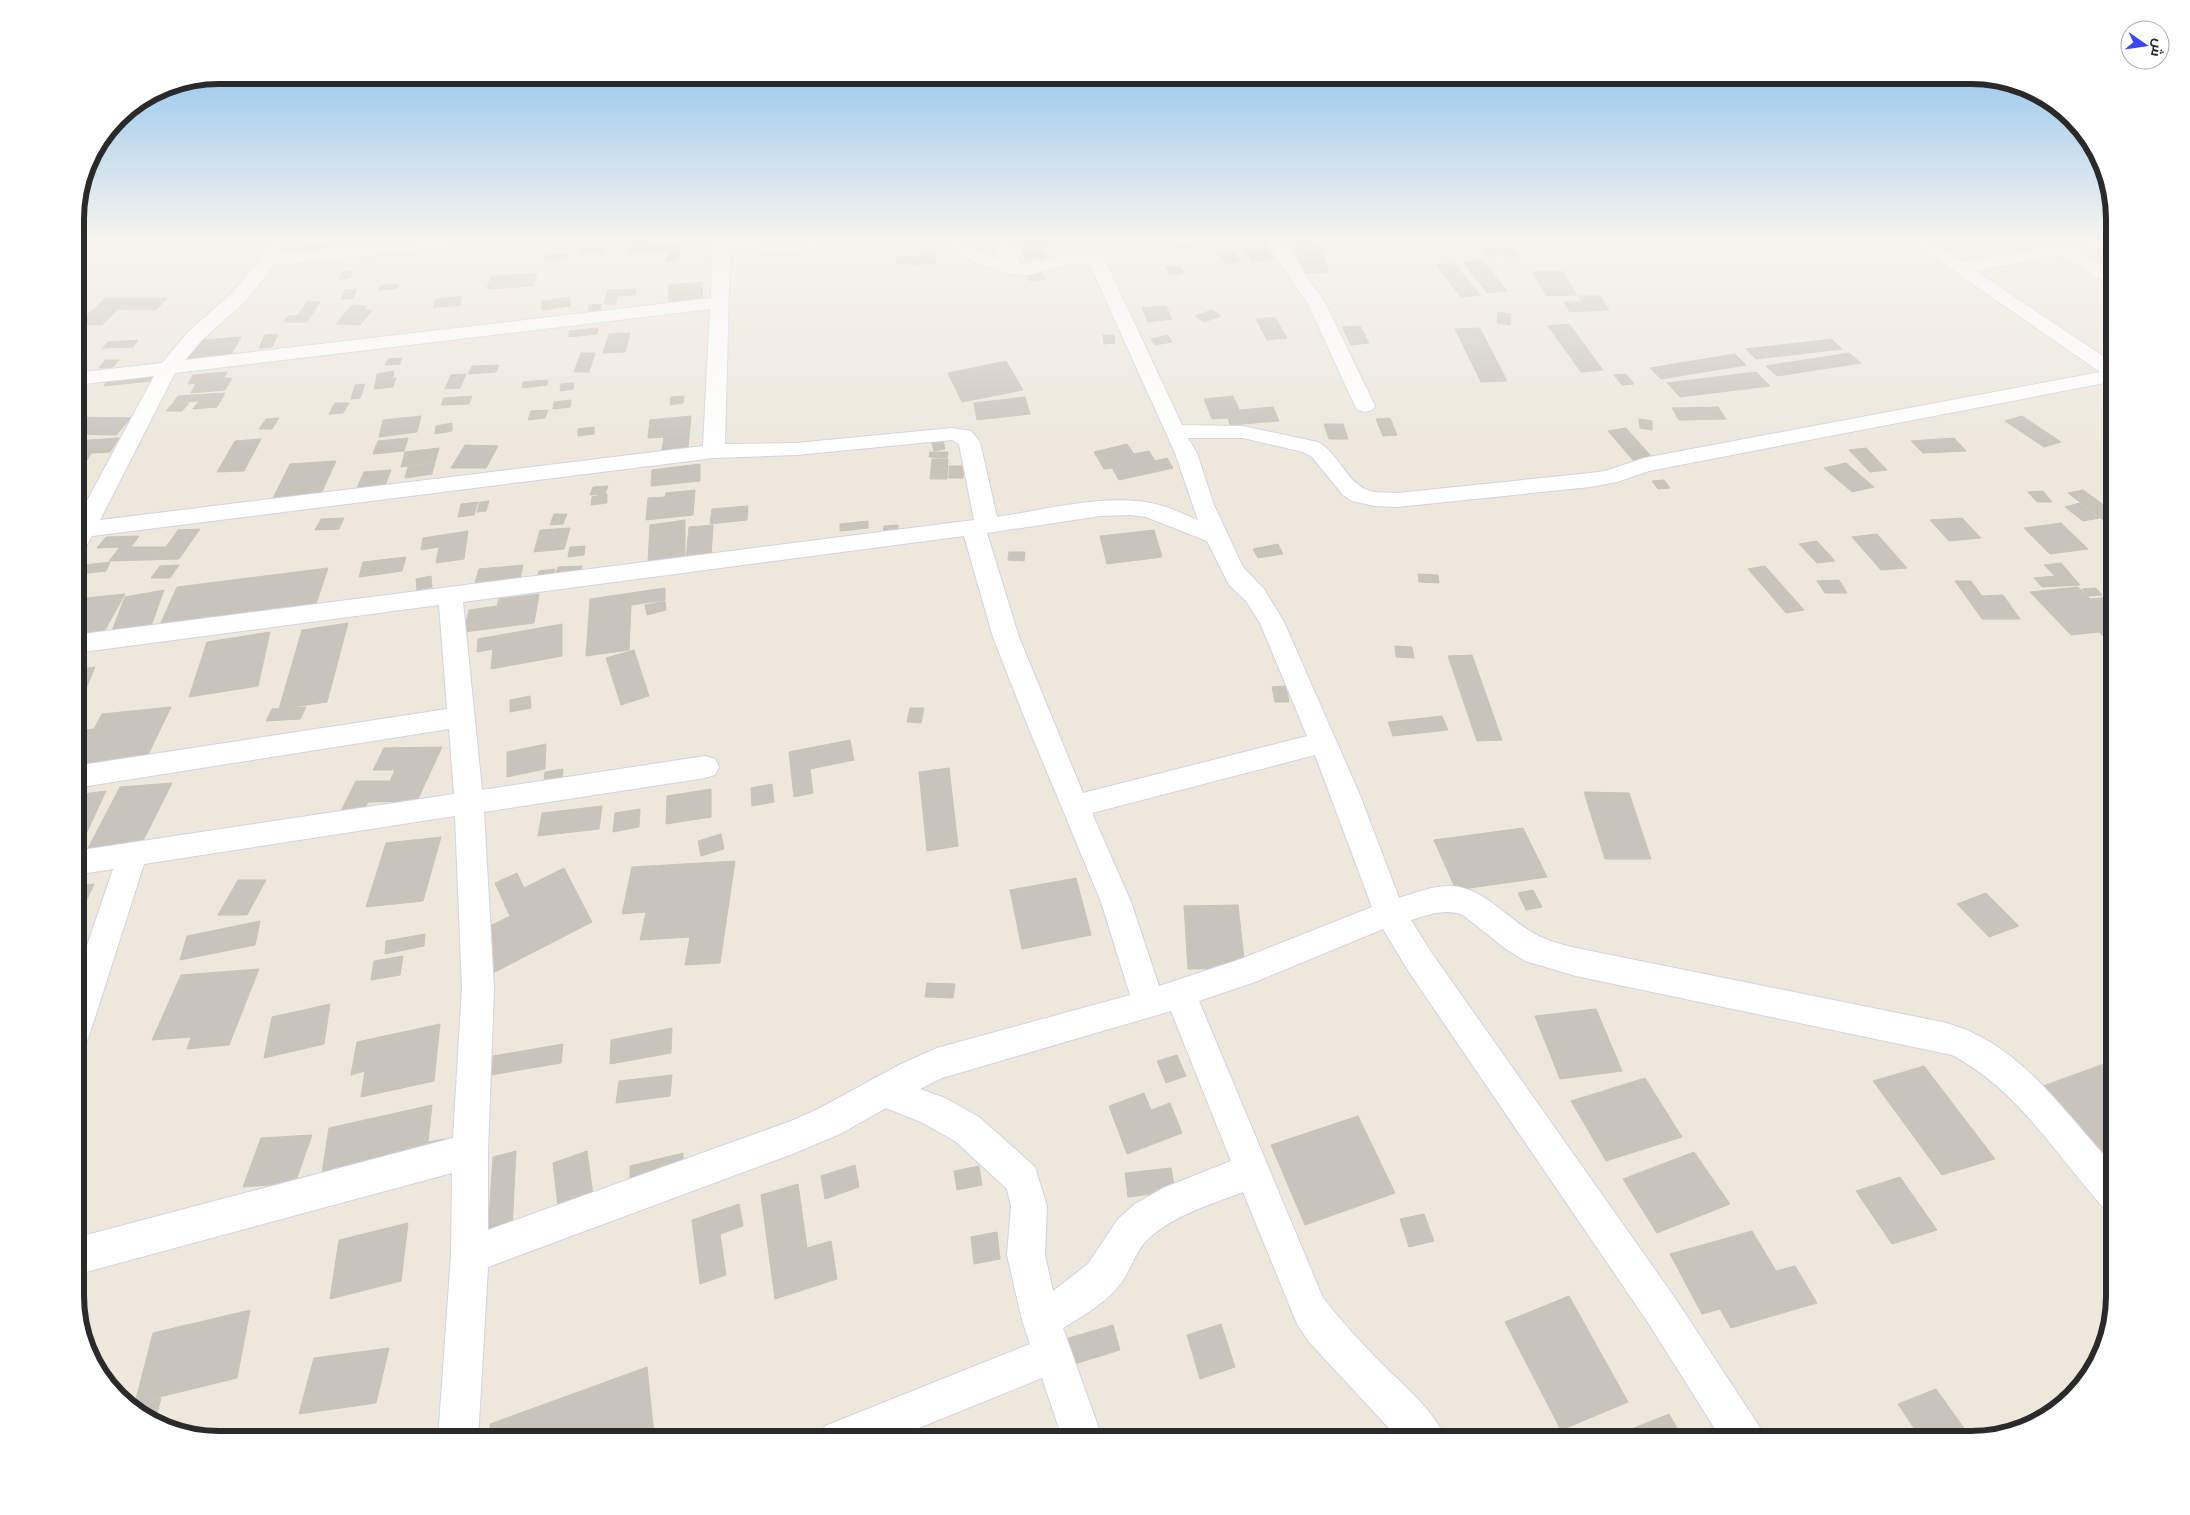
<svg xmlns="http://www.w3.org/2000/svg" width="2190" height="1515" font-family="'Source Sans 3',Cairo,sans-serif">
<rect width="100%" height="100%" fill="#ede7dc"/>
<!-- building -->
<path fill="#c8c4bc" stroke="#c8c4b6" d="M601,239V243L579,245V241Z
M632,239H649V242L681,241L678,251L627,253Z
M1017,239H1057L1060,246L1042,248L1047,258L1026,260Z
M1292,239H1317L1321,251H1296Z
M1328,239H1355V243L1329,241Z
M1190,241L1194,247L1177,250L1173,244Z
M347,245L343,251L301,252L305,247Z
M1271,246L1279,258L1252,262L1244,249Z
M605,247L604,252L580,253L581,248Z
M1494,247L1503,253L1490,257L1481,251Z
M1508,247L1519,256L1510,258L1500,248Z
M1321,251L1329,272L1303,273L1296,252Z
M668,252H680L677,260L666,261Z
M1234,252L1241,262L1225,264L1219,254Z
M569,254L567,259L545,260L547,255Z
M934,254L936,263L912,265V262L897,264L896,258Z
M1483,260L1507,291L1487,293L1463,262Z
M1454,263L1480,295L1461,297L1436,265Z
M1179,266L1183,273L1170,275L1166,267Z
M353,271L350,278L339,279L342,272Z
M1562,271L1577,295L1547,296L1532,272Z
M537,273L533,286L487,289L491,276Z
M1042,273L1045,279L1030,281L1027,275Z
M703,282L702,304L668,308L669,285Z
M399,284L396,289L378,290L381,285Z
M357,289L353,298L341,299L345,290Z
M636,289L635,295L617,296L615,304H604L608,290Z
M462,296L460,305L433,308L436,299Z
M1579,296H1600L1609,310L1570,312L1564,302H1582Z
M570,297V306L542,310V301Z
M106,298H167L156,310L118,309L102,325L77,324Z
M307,302H320L307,322H284L288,316H298Z
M601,304L600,314L588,316L589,305Z
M352,305L367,306L364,310H372L360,325L336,324Z
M1166,306L1172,319L1148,322L1142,308Z
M1212,310L1221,316L1204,322L1195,316Z
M1498,312L1511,314L1510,325L1497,323Z
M1275,317L1287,338L1267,340L1256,319Z
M1569,324L1603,370L1581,372L1548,326Z
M1360,326L1369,343L1351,345L1342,327Z
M598,328L597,334L569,337V331Z
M1480,328L1507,381L1481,382L1455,329Z
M630,333L625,352L603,353L609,334Z
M278,334L272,347L259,348L265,335Z
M1103,335H1114L1115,343L1104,344Z
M1168,335L1172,342L1155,345L1151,339Z
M241,337L229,358L177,363L190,341Z
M1832,339L1842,349L1756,359L1746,349Z
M138,340L133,347L103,348L108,342Z
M581,353H595L589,372H574Z
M1849,353L1861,363L1777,376L1766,366Z
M1735,354L1746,365L1661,379L1650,368Z
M402,358L400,364L385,365L388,359Z
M105,360H119L113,367L99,368Z
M1006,361L1023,390L962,402L948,373Z
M499,365L496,372L468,374L472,366Z
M159,367L151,381L104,386L112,372Z
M394,371L393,377L376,380L377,374Z
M227,372L224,378H232L225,390L191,393L196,383L188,384L193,375Z
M1756,372L1770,386L1680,397L1667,383Z
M466,374L460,388L445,389L451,375Z
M1626,374L1634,384L1622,385L1614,375Z
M396,378L393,387L374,389L376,380Z
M548,380L547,385L522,388L523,382Z
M574,383L573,389L560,391L561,384Z
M365,384L360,398L351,399L355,385Z
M225,393L217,407L193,409L199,401L173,403L178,396Z
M472,396L469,404L441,405L444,398Z
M684,396L683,403L670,405L671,397Z
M1233,396L1239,410L1273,407L1279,421L1230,425L1228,418L1212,419L1204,399Z
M1025,397L1030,414L977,420L974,403Z
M571,400L570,407L553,409L554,402Z
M189,403L182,411H166L172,404Z
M335,403H349L343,413L329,414Z
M1718,407L1726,419L1679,420L1672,408Z
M548,410L545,418L528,420L531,411Z
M421,416L417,432L379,437L383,420Z
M691,416L688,448L662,450L664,437L648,438L650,420Z
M2022,416L2061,442L2044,447L2005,421Z
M76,417L131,418L116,435L75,434Z
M279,418L272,429H259L266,419Z
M1390,418L1397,435L1383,436L1376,419Z
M1639,419L1652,421V430L1640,428Z
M452,423V431L435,434L436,426Z
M1324,424H1343L1348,439H1329Z
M594,427V434L578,436V429Z
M1626,428L1651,456L1633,460L1608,431Z
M119,438L110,452L91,453L87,460L75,461V441Z
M408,438L404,451L373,454L378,441Z
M1954,438L1966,451L1923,453L1911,441Z
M261,439L244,471L217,472L235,441Z
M943,441L945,449L934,451L932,443Z
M1127,444L1134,454L1149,451L1155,461L1167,458L1173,468L1119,480L1112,468L1104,469L1094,452Z
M465,445L498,446L486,468H451Z
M439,448L435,462L401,467L405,452Z
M1866,448L1887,470L1870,472L1849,450Z
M930,452H948L947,458L929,457Z
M932,459H948L947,479H930Z
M336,461L320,496L272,500L290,464Z
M435,463L432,474L405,478L408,467Z
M1846,463L1874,487L1852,492L1824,468Z
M700,464V481L651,486L652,470Z
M949,466H964L963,478H949Z
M391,470L382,493L354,495L364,472Z
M1664,480L1670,488L1658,489L1652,481Z
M608,486L605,494L590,495L593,487Z
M695,490L693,515L646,520L648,498L665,497L666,493Z
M2083,490L2115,513V529L2068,493Z
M2043,491L2052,502H2037L2028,492Z
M607,494V503L591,505L592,497Z
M489,501L486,511L477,512L480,502Z
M478,502L474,515L458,517L461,504Z
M2080,503L2099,518L2083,521L2065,507Z
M748,506L747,520L710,524L712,509Z
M554,514H567L563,524L550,525Z
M344,518L339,529L315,530L321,519Z
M1962,518L1981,538L1949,541L1930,520Z
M685,520V557L648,562L650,525Z
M868,521V528L840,531V524Z
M2061,523L2088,549L2050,554L2024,528Z
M713,525L711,557L686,560L689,527Z
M898,525V535L883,536L884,526Z
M570,528L564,549L534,552L540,530Z
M200,529L179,559L109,561L120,547L97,548L106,537L139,536L131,547H166L178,530Z
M1154,530L1162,557L1107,564L1100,536Z
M468,531L464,559L436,563L439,547L421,550L423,538Z
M1877,534L1907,568L1881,570L1852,537Z
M1817,541L1835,561L1817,563L1799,544Z
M1278,544L1283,554L1258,558L1253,549Z
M585,546L584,555L568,557L570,547Z
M1009,552H1025L1024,561L1008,560Z
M406,557L402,571L359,577L363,562Z
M110,562L106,571L81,574L85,565Z
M2061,563L2080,585L2042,587L2034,578L2055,576L2044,565Z
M179,565L170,578H151L160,566Z
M523,565L518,589L472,594L479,569Z
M582,566L578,578L554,579L558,567Z
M1765,566L1804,610L1786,613L1748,569Z
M328,568L315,607L159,627L177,587Z
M555,569L552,582L536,583L539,571Z
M1418,574L1438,575L1439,583L1419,582Z
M431,576L432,587L417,590L416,579Z
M1839,580L1847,593H1825L1817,581Z
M1955,581H1971L1982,596L2003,595L2020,619H1982Z
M2078,587L2090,599L2115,597V648L2099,632L2071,635L2030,592Z
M665,588V600L631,605L629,650L586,656L590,599Z
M2096,588L2102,595L2088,596L2082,589Z
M164,590L150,629L110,636L125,597Z
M125,594L101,637L75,640V599Z
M539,594L534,623L464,632L469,610L497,606L499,599Z
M665,601L666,610L647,615L645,605Z
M348,623L327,702L279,709L302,630Z
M562,624V656L491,669L493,649L477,652L478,639Z
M270,632L258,686L189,697L207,642Z
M1395,646L1412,647L1414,658L1396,657Z
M634,650L649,696L621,705L606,658Z
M1472,655L1502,740L1477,741L1448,656Z
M95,667L78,708L75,709V670Z
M1286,686L1289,702H1275L1272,687Z
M530,696L531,708L510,712V700Z
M171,707L144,763L75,770V761L80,752H75V731L94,729L102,714Z
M306,707L300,719L266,721L272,709Z
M910,708H924L921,723L907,722Z
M1442,716L1448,730L1393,736L1388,722Z
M850,740L854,760L810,769L813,793L794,797L789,752Z
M546,744L545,769L507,777V752Z
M442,747L417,801L368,802L362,813H340L356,781H390L395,770H373L384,748Z
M949,768L958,846L927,851L919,772Z
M563,769L561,784L543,787L545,772Z
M172,783L139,849L85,854L120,787Z
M772,784L774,802L752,806L751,788Z
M711,789V817L666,824L667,796Z
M106,791L75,858V795Z
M1584,792L1629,793L1651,859H1605Z
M602,806L599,829L538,836L542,813Z
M640,809L639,827L613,832L615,813Z
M1523,828L1547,877L1456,890L1434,840Z
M721,834L724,849L701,856L698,841Z
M441,837L423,901L366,907L386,843Z
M735,861L720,963L685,965L690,937L640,940L646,912L622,914L632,867Z
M564,868L592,922L491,974L474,934L510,916L495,883L517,873L524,888Z
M1076,878L1091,935L1022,949L1010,890Z
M238,880H266L247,915H218Z
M94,884L75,925V886Z
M1533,890L1542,907L1526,910L1518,893Z
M1986,893L2019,926L1989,937L1957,904Z
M1238,905L1245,968L1188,969L1184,906Z
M260,921L255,945L180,960L187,936Z
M425,934L424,946L385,954L386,941Z
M86,946L75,969V947Z
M403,956L400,975L371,980L374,961Z
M259,969L229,1045L187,1049L191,1037L152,1040L181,975Z
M927,983L955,984L953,998L925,997Z
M330,1004L324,1044L264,1058L272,1017Z
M1596,1009L1622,1071L1560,1079L1535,1016Z
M440,1024L434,1081L361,1097L365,1071L351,1075L357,1042Z
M672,1028L671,1053L610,1064L611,1040Z
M563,1044L561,1063L491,1075L493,1056Z
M1177,1055L1186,1076L1166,1083L1157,1061Z
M2115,1060V1167L2043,1086Z
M1924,1066L1995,1159L1942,1175L1873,1081Z
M672,1075L670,1096L616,1103L619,1081Z
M1645,1078L1682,1137L1606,1161L1571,1101Z
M1144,1093L1151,1110L1170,1103L1182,1133L1127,1154L1109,1106Z
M432,1105L428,1142L444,1139L441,1164L319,1192L329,1128Z
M1358,1116L1395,1193L1305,1225L1271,1145Z
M312,1135L295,1183L243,1187L261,1138Z
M516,1151L512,1229L488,1234L493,1157Z
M587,1151L594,1203L559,1215L553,1163Z
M1694,1152L1730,1204L1657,1233L1623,1179Z
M683,1153V1175L630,1188V1166Z
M855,1165L859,1187L825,1199L821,1176Z
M979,1166L982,1185L957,1190L954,1171Z
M1171,1168L1175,1191L1128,1197L1125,1173Z
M1900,1177L1937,1230L1892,1244L1856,1191Z
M798,1184L807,1248L831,1241L837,1279L775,1299L761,1195Z
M739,1204L743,1226L720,1234L726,1275L700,1284L692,1220Z
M1424,1214L1434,1241L1409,1247L1400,1219Z
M408,1223L401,1281L330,1299L339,1240Z
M1752,1231L1776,1271L1795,1266L1817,1303L1731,1328L1720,1309L1702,1314L1670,1254Z
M997,1232L1000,1259L974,1264L971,1237Z
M1569,1296L1628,1402L1561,1430L1505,1322Z
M250,1310L237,1378L135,1403L153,1333Z
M1221,1324L1235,1367L1200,1379L1187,1335Z
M1113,1325L1120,1350L1071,1365L1065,1339Z
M389,1348L376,1403L299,1414L314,1358Z
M647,1367L654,1435L640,1440H490V1424Z
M2093,1370L2091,1376L2065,1401L2059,1394Z
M1936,1389L1969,1435L1958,1440H1922L1898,1404Z
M161,1398L155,1421L139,1416L131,1407V1404Z
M1669,1414L1684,1440H1604Z"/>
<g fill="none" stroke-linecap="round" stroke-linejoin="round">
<!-- minor casing -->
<g stroke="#d1d3e3" stroke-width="2">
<path id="minor" d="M269,239H287L280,253L430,239H499L496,243L490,244L274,265L247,300L202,340L185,360L711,298L712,247L690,243L687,239H744L791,243L808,239H847L844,243L791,253L730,249L725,444L796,443L952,428L971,431L980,442L997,517C1044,510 1104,494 1151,503C1167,506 1183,514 1198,520L1175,453L1090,265L1074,264L1027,275L1011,274L978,264L936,239H959L999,260L993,239H1011L1019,264C1048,265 1076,244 1104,258L1182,425L1243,426L1318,442C1338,453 1345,479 1365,489C1374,494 1387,492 1397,493L1590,473L1605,471L1644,458L2100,372L1908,239H1929L1963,262L2090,239H2115V245L2080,252L2115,273V287L2109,285L2060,255L1976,271L2115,364V381L1649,471L1617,482L1590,487L1397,507L1375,506L1352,501L1343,495L1312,457L1303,452L1243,438H1188L1197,453L1214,505L1243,567L1264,589L1284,622L1360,795L1399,898C1418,892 1439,883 1459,887C1488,893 1505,916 1530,931C1544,940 1560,944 1576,948L1942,1022C2020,1041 2063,1112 2115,1167V1211L2102,1206C2056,1154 2016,1088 1952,1055L1576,976L1525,961L1506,949L1463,915C1446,908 1428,915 1411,920L1431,952L1675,1298L1759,1426L1765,1440H1722L1649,1324L1409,972L1383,929L1255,982L1199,1001L1323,1298C1341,1321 1361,1343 1382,1364C1405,1387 1434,1410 1446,1440H1400L1309,1342L1297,1324L1243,1192C1210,1205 1173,1215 1147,1240C1135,1252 1131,1270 1121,1283C1106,1303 1084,1315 1063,1328L1103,1440H1063L1042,1378L889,1440H819L825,1426L1030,1344L1022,1320L1007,1255L1011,1206L1007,1189L955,1141L921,1122L886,1108L842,1133L795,1153L488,1267L478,1440H438L451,1255L452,1173L75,1275V1238L453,1138L462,988L455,816L144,864L91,1030L87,1041L75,1045V981L113,869L75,875V851L454,794L449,729L75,788V766L447,709L439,605L75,653V635L974,520L959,444L952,440L796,455L714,458L92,536L85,548L75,550V523L154,376L75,385V373L162,363L188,332L233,292L260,259ZM710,309L703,446L100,520L175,373ZM1131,515L1146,517L1207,541L1229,585L1246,601L1260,623L1307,736L1083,793L1019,637L987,533L1100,516ZM964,536L993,637L1025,719L1101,902L1130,995L937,1048L899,1065L818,1109L791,1121L488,1230V1151L494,988L484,812L705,778L715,775L719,767L715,759L705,756L482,790L463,602ZM1315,755L1372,907L1238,960L1159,986L1131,902L1092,813ZM1171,1011L1231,1161L1163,1188L1135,1204L1118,1219L1088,1264L1053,1291L1045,1255L1047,1206L1035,1167L979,1117L945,1098L920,1089L942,1078Z
M1263,239H1281L1326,304L1375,406L1372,410L1365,412L1358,410L1355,406L1308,304Z"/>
</g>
<!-- minor -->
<use href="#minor" fill="#fff" fill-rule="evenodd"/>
</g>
<!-- sky -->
<linearGradient id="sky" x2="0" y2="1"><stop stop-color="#77b8ec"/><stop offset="0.53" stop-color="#f7f4ef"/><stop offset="1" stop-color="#f7f4ef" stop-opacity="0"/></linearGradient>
<rect width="2190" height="451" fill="url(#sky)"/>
<!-- crop -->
<path d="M0 0H2190V1515H0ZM219 84H1971A135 135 0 0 1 2106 219V1296A135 135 0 0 1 1971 1431H219A135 135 0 0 1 84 1296V219A135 135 0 0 1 219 84Z" fill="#fff" fill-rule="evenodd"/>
<path fill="none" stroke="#2a2a2a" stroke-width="6" d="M219 84H1971A135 135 0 0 1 2106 219V1296A135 135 0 0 1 1971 1431H219A135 135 0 0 1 84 1296V219A135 135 0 0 1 219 84Z"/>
<!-- north arrow -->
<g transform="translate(2145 45) rotate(103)"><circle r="24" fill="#ffffff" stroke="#aaaaaa"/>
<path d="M0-4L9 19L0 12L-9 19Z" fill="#3946fd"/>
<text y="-8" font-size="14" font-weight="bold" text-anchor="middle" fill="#2a2a2a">ش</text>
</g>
</svg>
